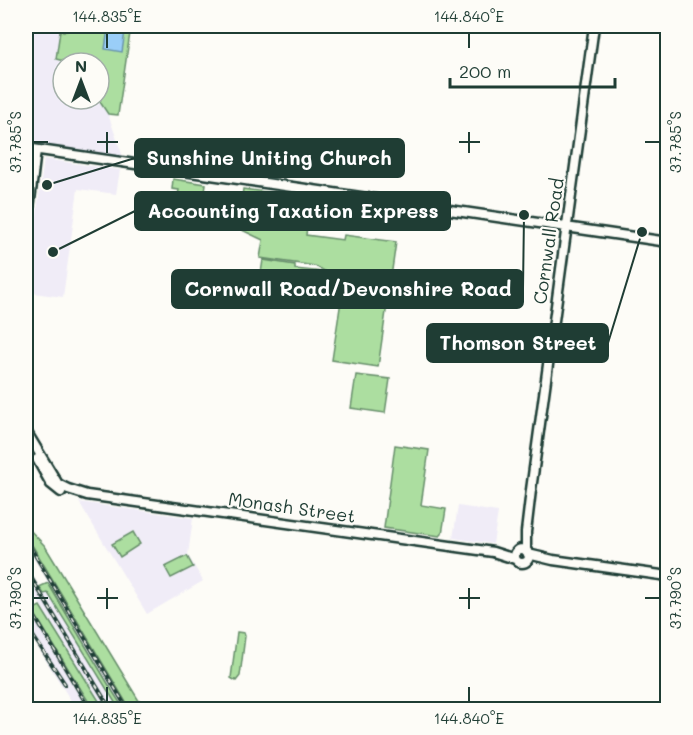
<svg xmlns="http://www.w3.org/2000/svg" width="693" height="735" font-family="Mali,sans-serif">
<rect width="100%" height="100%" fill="#fdfcf7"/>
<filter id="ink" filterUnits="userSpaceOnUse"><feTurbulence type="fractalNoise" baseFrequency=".0167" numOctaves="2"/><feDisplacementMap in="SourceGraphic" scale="12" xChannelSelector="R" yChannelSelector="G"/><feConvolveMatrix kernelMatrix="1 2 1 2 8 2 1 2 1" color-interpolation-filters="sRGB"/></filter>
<g filter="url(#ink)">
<!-- built -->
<path fill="#f0ecf7" d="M26,26H68L67,32L61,31L56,59L71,62L63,63V99H99V77H104L100,102L108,114L123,157L26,142Z
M44,159L120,170L116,194L78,189L63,297L26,292Z
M79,502L193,518L188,555L203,581L147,614Z
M458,506L498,512L493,544L453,538Z
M26,535L43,566L131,709H124L113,692L26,545Z
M26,565L44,594L47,592L119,709H104L98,700L26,581Z
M26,599L93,709H76L37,646L26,627Z"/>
<!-- green -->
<path fill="#acdea0" stroke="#668e6a" stroke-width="1.5" d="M68,26H131L118,115L108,114L100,102L104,78L99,77V63H71L56,59L60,31H67Z
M173,179L206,184L203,210L185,202L177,201L179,190L172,189Z
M243,189L310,198L306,235L343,240L344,235L396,242L378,367L332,360L344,281L315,266L260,258L263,240L238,228Z
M263,260L295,265V269L323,272L320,301L258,292Z
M356,375L390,379L385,413L351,408Z
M395,445L429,450L421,505L446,509L442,534L440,536L384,528Z
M26,526L45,546L144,709H131L127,704L26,535Z
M133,532L140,544L120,557L112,544Z
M187,556L193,567L171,578L165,567Z
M48,583L113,692L124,709H119L48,593L44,594L39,587Z
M40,606L104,709H93L32,610Z
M237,632L244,633L245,636L240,676L236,681L231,678Z"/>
<!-- water -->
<path fill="#9acef8" stroke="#6994aa" stroke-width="1.5" d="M108,29L125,31L122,52L105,49Z"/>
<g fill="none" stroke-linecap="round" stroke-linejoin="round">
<!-- secondary casing -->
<g stroke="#1f3d34" stroke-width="13">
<path id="secondary" d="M26,148L668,242
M26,234L36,150
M26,431L58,484L68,489L87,495L493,552L515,559
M37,459L51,484L61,492
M515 556a7 7 0 1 1 14 0a7 7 0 1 1-14 0Z
M526,551V532L531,490L594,26
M528,554L553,560L668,576"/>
</g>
<!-- secondary -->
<use href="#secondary" stroke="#fdfcf7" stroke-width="8"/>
<!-- rail casing -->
<g stroke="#1f3d34" stroke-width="4">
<path id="rail" d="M26,540L128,710
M26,569L111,710
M26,602L90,710
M33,636L65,684"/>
</g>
<!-- rail -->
<use href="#rail" stroke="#fdfcf7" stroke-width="1.5" stroke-dasharray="4.5" stroke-linecap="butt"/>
</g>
</g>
<!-- ticks -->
<path fill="none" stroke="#1f3d34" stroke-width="2" d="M107,33V48M469,33V48M107,132V153M469,132V153M33,142H48M97,142H118M459,142H480M645,142H660M107,588V609M469,588V609M33,598H48M97,598H118M459,598H480M645,598H660M107,687V702M469,687V702"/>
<g text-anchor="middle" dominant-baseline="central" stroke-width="4.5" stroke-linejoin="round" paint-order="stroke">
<!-- street labels -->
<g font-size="18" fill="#1f3d34" stroke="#fdfcf7">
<text transform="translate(548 241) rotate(-82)">Cornwall Road</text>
<text transform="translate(292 507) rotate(8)">Monash Street</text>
</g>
</g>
<!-- callouts -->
<path fill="none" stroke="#1f3d34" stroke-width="2" d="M47 185L135 158M53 252L135 211M524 215L523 289M642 232L608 343"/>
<g fill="#1f3d34" stroke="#fdfcf7" stroke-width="2">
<circle cx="47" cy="185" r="6"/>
<circle cx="53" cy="252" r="6"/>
<circle cx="524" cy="215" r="6"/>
<circle cx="642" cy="232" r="6"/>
</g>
<g fill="#1f3d34" stroke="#1f3d34" stroke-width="2">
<rect x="135" y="139" width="269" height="38" rx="6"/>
<rect x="135" y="192" width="315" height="38" rx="6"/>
<rect x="172" y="270" width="351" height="38" rx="6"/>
<rect x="427" y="324" width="181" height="38" rx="6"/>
</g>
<g font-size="20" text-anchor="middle" font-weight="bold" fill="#fff">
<text x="269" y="165">Sunshine Uniting Church</text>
<text x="293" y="218">Accounting Taxation Express</text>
<text x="348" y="296">Cornwall Road/Devonshire Road</text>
<text x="518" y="350">Thomson Street</text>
</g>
<!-- margin -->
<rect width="693" height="735" fill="none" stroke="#fdfcf7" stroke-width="66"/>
<!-- north arrow -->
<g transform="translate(81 81)"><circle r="28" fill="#fdfcf7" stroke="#a4b0a9" stroke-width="1.5"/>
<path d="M0-4.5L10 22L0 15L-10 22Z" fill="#1f3d34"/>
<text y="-9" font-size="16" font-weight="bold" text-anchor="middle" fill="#1f3d34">N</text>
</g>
<!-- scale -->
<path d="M450 78v9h165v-9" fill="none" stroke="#1f3d34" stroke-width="3"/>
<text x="459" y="78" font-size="18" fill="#1f3d34" stroke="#fdfcf7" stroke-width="4.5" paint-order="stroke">200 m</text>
<rect x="33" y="33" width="627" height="669" fill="none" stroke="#1f3d34" stroke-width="2"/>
<g font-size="15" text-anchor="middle" fill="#1f3d34">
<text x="107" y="22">144.835°E</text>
<text x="469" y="22">144.840°E</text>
<text transform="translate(16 142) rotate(-90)" y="5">37.785°S</text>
<text transform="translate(676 142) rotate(-90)" y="5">37.785°S</text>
<text transform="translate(16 598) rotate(-90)" y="5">37.790°S</text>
<text transform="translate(676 598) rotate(-90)" y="5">37.790°S</text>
<text x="107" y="724">144.835°E</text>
<text x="469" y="724">144.840°E</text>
</g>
</svg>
